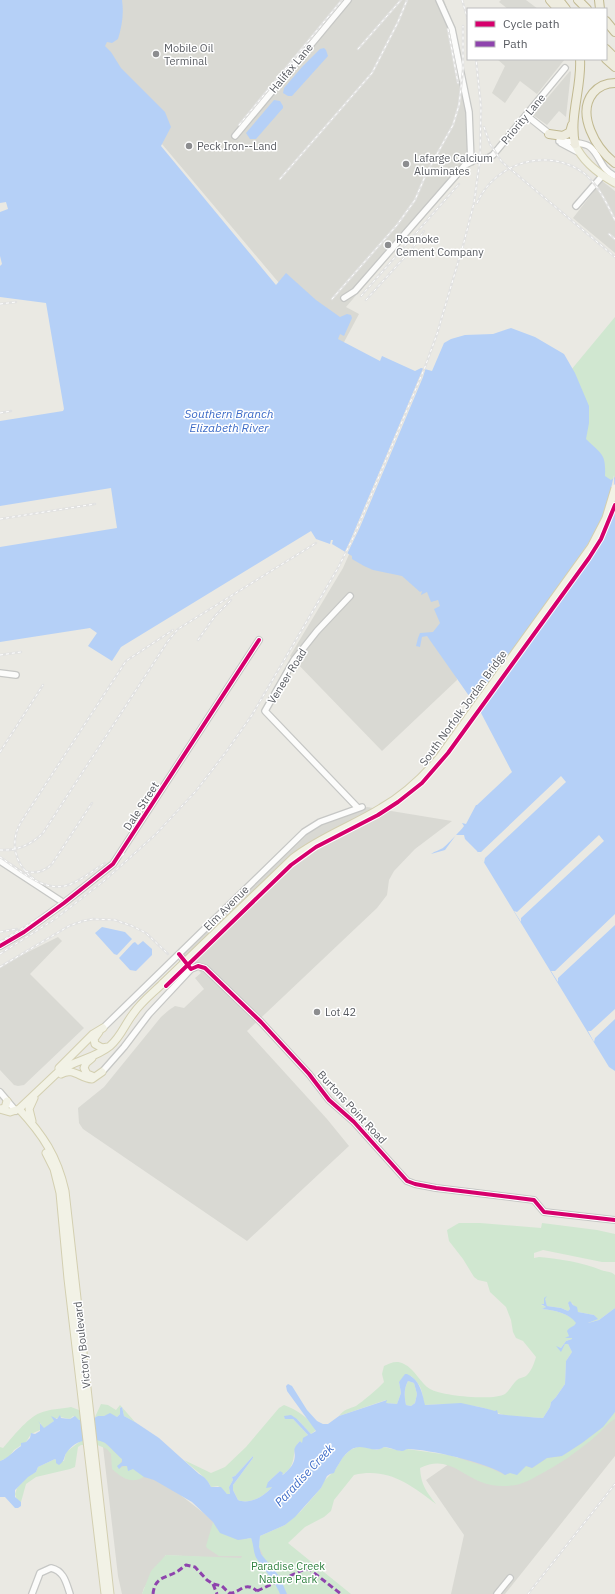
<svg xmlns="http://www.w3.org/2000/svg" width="615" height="1594" font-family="'IBM Plex Sans',sans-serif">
<rect width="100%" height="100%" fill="#eae9e3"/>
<!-- industrial -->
<path fill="#d9d9d3" d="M34,0H444L453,23L449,28L467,117L468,158L447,182L450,186L346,307L359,314L343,344L311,321L135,112Z
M501,0H526L538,9H508L499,2Z
M497,59H565L537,94L520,81L505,103L492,93L505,66Z
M570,71L571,72L566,117L559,111L547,125L533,115Z
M602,181L615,191V253L573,218Z
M351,550L425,571L448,621L457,680L382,751L290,656L343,568Z
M367,807L452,821L415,849L394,871L389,880L387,895L377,908L247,1031L327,1119L349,1146L247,1241L83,1129L79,1123L78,1108L104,1087L161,1017L169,1010L175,1006L184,1008L204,989L195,978L201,973L184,955L186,951L305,835L325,822Z
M58,937L62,941L30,974L84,1028L24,1085L18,1086L14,1085L0,1070V966Z
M615,1412V1456L505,1594H451L464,1535L426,1480L459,1457L562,1456Z
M102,1438L115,1444L210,1518L275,1554L237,1559L166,1555L144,1588L142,1594H122L118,1576Z"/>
<!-- green -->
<path fill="#d0e7d0" d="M615,317V479L609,481L604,477L585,440L571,370Z
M459,1223H480L541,1228L542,1223L597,1230L615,1234V1262H602L543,1250L534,1253V1258L539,1257C560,1259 582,1262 601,1270C606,1272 611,1271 615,1275V1308L599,1320L588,1323L597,1319L594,1315L578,1312L572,1303H568L570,1309L568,1311L561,1308L547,1306L544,1298V1304L541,1305L547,1307L542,1309C554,1310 569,1313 577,1323L572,1328L568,1338H572V1339L566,1341L561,1348L558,1347L562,1349L565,1344H568L572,1352L566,1361L565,1384L556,1397L551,1402L550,1407L543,1418L506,1416L484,1408L475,1406L445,1404L424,1405C422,1390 422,1386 411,1376L399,1382L401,1393L397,1404L385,1403L386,1400L339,1416C344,1409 349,1409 356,1406C363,1401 378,1389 384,1382L382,1374L384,1366C391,1363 396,1360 404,1364C415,1369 420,1383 430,1389C442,1396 494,1401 505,1394C509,1391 512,1385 515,1382C518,1378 522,1378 526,1376C531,1372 534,1364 536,1357L523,1341L516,1338L513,1332L511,1320L506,1307L490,1292L487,1282L478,1280L474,1277L463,1259L449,1241L447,1230Z
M408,1381L414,1383L417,1394L415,1403L411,1406L406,1405C404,1396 404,1388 408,1381Z
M101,1404L108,1405L116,1410L120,1405L135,1422L124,1416L122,1407L120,1408V1414L117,1417L111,1415L95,1417Z
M284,1405C297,1410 310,1418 316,1430L311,1434L297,1419L287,1418L293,1419L308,1435L302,1444L300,1441C289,1451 300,1464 282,1475L280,1471L268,1482L270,1487H272C265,1496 249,1505 238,1500L233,1490V1485L253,1458V1456L235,1476L232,1477L233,1480L229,1487L230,1494H227L218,1486L211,1487C207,1477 192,1468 184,1460L211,1473L225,1467L246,1447L279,1408Z
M71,1407L79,1410L83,1420H79L73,1416L70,1419L60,1417L54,1419V1421L44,1429L40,1423V1430L31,1434L26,1442L14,1450L9,1457L0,1461V1447L3,1448C12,1438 27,1418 40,1413C49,1409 61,1409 71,1407Z
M615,1412V1419C607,1423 603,1430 597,1435C579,1451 558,1465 537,1476C532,1479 526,1482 520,1484C509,1487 492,1487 481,1482C459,1473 446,1455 420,1468C421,1485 426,1491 436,1504C410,1484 387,1467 354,1475L334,1500L331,1511L324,1517L305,1527L288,1543L351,1594H142L151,1571L166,1555L241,1558L242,1556H219L207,1548L206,1546L213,1522L217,1529L238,1540L251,1538L254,1545L255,1555H263L259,1547L260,1536L285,1525L301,1511L321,1488L324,1481L335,1470L343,1457L350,1450L360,1446L377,1450L384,1447L401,1451L407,1449L449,1455L490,1468L505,1475L526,1466L532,1468L547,1458L562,1456L582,1443L603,1427Z
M95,1439L103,1441L122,1459L119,1469C127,1461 136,1472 145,1476C132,1485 122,1478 112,1469L111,1454L107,1449L95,1444Z
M82,1440H84L85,1445H81L78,1447L75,1467L70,1469L36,1477L26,1484L21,1502L17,1500L15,1494L17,1488L28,1476L36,1472L38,1467L55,1459L56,1460L64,1461L66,1452Z"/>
<!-- water -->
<path fill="#b5d0f7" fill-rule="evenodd" d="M0,0H122C124,14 122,26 118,39L112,43L107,42L105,46L111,52L121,68L165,112L171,127L161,146L276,285L286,273L316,300L340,317L347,314L351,315L352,318L344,336L340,334L338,339L380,361L382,356L415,371L421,368L432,371L444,343L451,339L465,335L493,334L511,328L535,337L564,354L575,373L589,406V423L586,439C602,455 606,453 605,476L611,480L615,477V1071L609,1067L477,851L465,839L464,835H456L445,850L431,854C435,851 440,850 443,848C445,847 463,828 464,826L462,823L466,824L476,805H477L512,772L481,713L427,636L422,637L420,647L416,646L418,638L420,633L433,632L440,623L434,609L440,606L438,600L431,602L427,592L421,595L422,591L420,592L402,576L373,570L364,566L352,559V556L332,544L333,540H331L330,544L316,539L311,531L121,647L112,661L88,646L97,633L90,628L0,642V547L117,528L111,488L0,506V421L63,411L64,409L46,303L0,297V266L2,264L0,256V212L8,209L6,202L0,203Z
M324,48L326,50L328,56L292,96H288L283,93L284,88L302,67L320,49Z
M274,100L280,101L283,106V108L256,139H250L246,133Z
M102,927L125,932L132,939L117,955L114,954L95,933Z
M143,941L152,949V955L136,971L130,970L119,958L133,943L135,942L138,945Z
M547,1296L545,1299L547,1306L561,1308L568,1311L570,1309L568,1303L570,1301L573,1305L577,1307L578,1312L594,1315L598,1319L588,1323L599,1320L615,1308V1412L603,1427L582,1443L562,1456L547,1458L532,1468L526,1466L517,1475L510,1473L505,1475C490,1463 427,1449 408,1449C406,1449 404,1451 402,1451C396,1451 390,1447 384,1447C370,1457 358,1433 340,1462C338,1466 335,1469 334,1473L330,1474L327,1476L321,1488L295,1517L285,1525L260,1536L259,1547L261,1554L279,1576L287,1594H280C275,1581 265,1571 257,1559C253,1553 254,1545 251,1538L238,1540L220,1533L213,1522L192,1502L154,1480L144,1477L133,1469L128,1471L127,1466H122L119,1469L117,1466L122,1462V1459C117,1455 107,1443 103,1442C91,1437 75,1440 67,1452C63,1457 66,1460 59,1465L56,1463V1460L55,1459L38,1467L36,1472L28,1477L15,1490V1497L21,1502V1506L18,1508H15L5,1497H0V1461C9,1458 13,1451 21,1446V1443L26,1442L30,1438L31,1433L35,1434L40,1431V1424L38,1421L44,1428L54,1421L51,1416L57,1419L60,1415L61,1418L70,1419L75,1416L79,1420L92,1419L98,1416H104L110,1413L117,1417L120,1414V1408L122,1407L124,1416L135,1422L159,1438L199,1474C205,1477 208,1481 211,1487H221L227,1494H230L229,1487L233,1480L232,1477L235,1476L253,1456V1458L233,1485V1490L238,1500C249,1505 265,1496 272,1487L266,1488L268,1482L280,1471L283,1473L282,1475L284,1474C288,1470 292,1467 294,1461C297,1451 290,1451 300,1441L302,1443L303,1438L308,1435L293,1419H285L284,1416L291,1415L297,1419L311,1434L316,1431L287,1391L286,1386L288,1384L292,1386L307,1410L317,1421L323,1424H328L339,1416L387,1400L386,1403L397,1404L401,1393L399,1382L405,1374H407C420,1380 422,1392 425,1405L461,1403L484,1408L495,1411L497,1410L498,1414C513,1416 529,1417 543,1418L550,1407L551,1402L556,1397L565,1384L566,1361L572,1352L568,1344H565L561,1352L556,1346L561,1348L566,1341L572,1339V1338H565L569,1336L567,1331C569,1327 574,1327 576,1323C569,1313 554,1310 542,1309L546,1307L541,1304H544V1298ZM408,1381L414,1383L417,1394L415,1403L411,1406L406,1405C404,1396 404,1388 408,1381Z"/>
<!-- pier -->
<path fill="#eae9e3" d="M424,367H426L423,377L360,527L347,554L345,553Z
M614,475L615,509L600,543L478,713L473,706L592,538L607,506Z
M561,776L566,782L485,858L484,863L477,852H481Z
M599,835L604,841L521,918V922L514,911L517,912Z
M615,914V925L558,978V982L551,971H555Z
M615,1009V1019L595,1038L594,1042L588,1031H591Z"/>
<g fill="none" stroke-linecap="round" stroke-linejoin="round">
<!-- minor casing -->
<g stroke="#c6c7c5" stroke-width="8">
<path id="minor" d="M439,0L452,29L469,112L471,162
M526,115L551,135
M235,136L348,0
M559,141C565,141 586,143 590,147C601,156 599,168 615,176
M561,143L578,152
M576,206L603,175
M344,298L355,291L465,165L475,160L488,158L493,155L565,68
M350,596L317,631L294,660L265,711L358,808
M0,673L16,675
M0,861L64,903
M0,946L24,932L64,903L113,864L259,640
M179,954L191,969L198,966L205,968L261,1022L309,1074L329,1100L354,1122L407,1181L415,1184L436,1188L534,1200L544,1212L615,1220
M103,1028L304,832L320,822L362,807
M102,1072L124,1047L149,1014L191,969
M0,1092L16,1111
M32,1594L40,1573L51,1568C64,1571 66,1582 70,1594
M497,1594L510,1578"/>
</g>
<!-- major casing -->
<g stroke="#d3cfb0" stroke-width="9">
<path id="major" d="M575,144C582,161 599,174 615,183
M99,1032L94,1039L95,1044L102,1048L108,1047
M92,1058L86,1063L84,1068L87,1074L92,1076
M59,1068L93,1034L103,1028
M58,1072C74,1060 94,1059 110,1046C121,1037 125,1024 133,1014C141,1002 153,993 163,983
M61,1074C73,1067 80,1078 92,1079L102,1072
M0,1109L10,1112L19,1109L56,1074
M1,1109L5,1108L7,1101
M19,1109C43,1135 57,1156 65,1191L110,1594
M32,1121L29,1109L34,1098
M46,1153L54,1169L60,1193L68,1279L105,1594"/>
</g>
<!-- highway casing -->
<g stroke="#c1b990" stroke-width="10">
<path id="highway" d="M550,0L558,9
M559,0L566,9
M578,0L587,9
M599,0L600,9
M606,21L615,32
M606,49L615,58
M606,59L615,67
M615,83C607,83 599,86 593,93C576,114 596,149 615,163
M549,134L563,136L570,132L572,125
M575,144C569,116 582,87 580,59"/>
</g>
<!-- minor -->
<use href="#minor" stroke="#fcfcfb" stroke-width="5.5"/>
<!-- major -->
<use href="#major" stroke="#f2f2e6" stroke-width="7"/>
<!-- highway -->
<use href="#highway" stroke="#eeecdf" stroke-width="8"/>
<!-- rail casing -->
<g stroke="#e2e2e1" stroke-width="2.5">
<path id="rail" d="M462,0L468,20
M448,29L458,83
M358,49L401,0
M239,125L342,0
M484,127L490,144L502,162L615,257
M280,179L372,73L398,22L407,0
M477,203C495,162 549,146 585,174C599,186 607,204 615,220
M609,234L615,239
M361,296L459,184
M332,299L397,225L415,200L426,174L453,125L459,105L463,70V26
M366,300L412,249L424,231
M0,304L16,302
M0,413L11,411
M0,519L95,504
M198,640L215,616L231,600
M0,655L21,652
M0,752L43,685
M0,850C16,851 31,845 43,833L168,641L178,629L316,543
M0,857C20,870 46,895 71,884C83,879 94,870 105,863
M25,871C35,874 44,872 52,864L92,803
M34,879C15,865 9,843 21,822L126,661L173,630
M0,932L17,929
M0,942L47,913L124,854
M0,954L55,919L105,880L156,834L196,791L226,752L252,715L338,568L354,536L425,367L437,334L464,242L474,203L480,159L481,107L476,59
M0,967L69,926L83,921L93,919L115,920L132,926L146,933L168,954
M528,1594L615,1484"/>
</g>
<!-- rail -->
<use href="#rail" stroke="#fff" stroke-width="1" stroke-dasharray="3" stroke-linecap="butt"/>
<!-- major-bridge casing -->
<g stroke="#d3cfb0" stroke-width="9" stroke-linecap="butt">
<path id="major-bridge" d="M163,983L293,858C320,837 352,826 381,808C404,795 422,778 439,758L591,547L606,518L615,488"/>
</g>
<!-- major-bridge -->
<use href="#major-bridge" stroke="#f2f2e6" stroke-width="7"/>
<!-- quiet -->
<path stroke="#8e44ad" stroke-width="3" stroke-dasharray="6 3" stroke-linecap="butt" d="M213,1584L217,1594
M257,1591L305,1569H309L341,1594
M153,1594C155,1576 165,1579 178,1571C181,1569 183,1567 186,1565L195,1567L207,1580L213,1584L222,1586L229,1593C240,1594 244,1580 257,1591"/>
<!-- cycleway casing -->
<g stroke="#fff" stroke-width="6">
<path id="cycleway" d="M0,946L24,932L64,903L113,864L259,640
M179,954L191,969L198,966L205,968L261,1022L309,1074L329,1100L354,1122L407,1181L415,1184L436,1188L534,1200L544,1212L615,1220
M166,986L291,865L316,847L378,815L398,802L422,783L448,753L589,558L601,539L615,505"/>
</g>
<!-- cycleway -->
<use href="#cycleway" stroke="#d6006c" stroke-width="4"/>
</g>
<!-- markers -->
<g fill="#8c8d8f" stroke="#fff" stroke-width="1.5">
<circle cx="156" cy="54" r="4"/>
<circle cx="189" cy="146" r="4"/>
<circle cx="406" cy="164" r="4"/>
<circle cx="388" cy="245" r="4"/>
<circle cx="317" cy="1012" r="4"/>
</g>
<g text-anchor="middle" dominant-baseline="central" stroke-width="3" stroke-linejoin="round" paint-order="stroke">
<!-- poi labels -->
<g font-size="11" fill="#595c62" stroke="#fff" text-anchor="start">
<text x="164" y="48">Mobile Oil<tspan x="164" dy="13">Terminal</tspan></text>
<text x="197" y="146">Peck Iron--Land</text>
<text x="414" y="158">Lafarge Calcium<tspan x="414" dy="13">Aluminates</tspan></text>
<text x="396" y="239">Roanoke<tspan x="396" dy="13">Cement Company</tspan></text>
<text x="325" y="1012">Lot 42</text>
</g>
<!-- street labels -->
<g font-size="11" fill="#595c62" stroke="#fff">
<text transform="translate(291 68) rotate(-50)">Halifax Lane</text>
<text transform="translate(523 119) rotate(-50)">Priority Lane</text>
<text transform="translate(287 676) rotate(-58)">Veneer Road</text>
<text transform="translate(463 708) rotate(-54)">South Norfolk Jordan Bridge</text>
<text transform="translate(141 806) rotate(-57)">Dale Street</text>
<text transform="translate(226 908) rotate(-45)">Elm Avenue</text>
<text transform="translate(352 1107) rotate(47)">Burtons Point Road</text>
<text transform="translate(82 1345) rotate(-96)">Victory Boulevard</text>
</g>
<!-- park labels -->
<g font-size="11" fill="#308240" stroke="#fff">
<text x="288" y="1566">Paradise Creek<tspan x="288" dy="13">Nature Park</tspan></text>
</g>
<!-- water labels -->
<g font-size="12" font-style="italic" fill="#3c6bc7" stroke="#fff">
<text x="229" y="413">Southern Branch<tspan x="229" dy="14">Elizabeth River</tspan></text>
<text transform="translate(304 1475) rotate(-47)">Paradise Creek</text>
</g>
</g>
<!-- legend -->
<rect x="467" y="8" width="140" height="52" fill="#ffffff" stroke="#bdbec0"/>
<rect x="475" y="21" width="20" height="6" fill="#d6006c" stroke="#bdbec0"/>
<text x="503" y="28" font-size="12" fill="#595c62">Cycle path</text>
<rect x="475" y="41" width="20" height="6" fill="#8e44ad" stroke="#bdbec0"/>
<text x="503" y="48" font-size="12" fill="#595c62">Path</text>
</svg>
